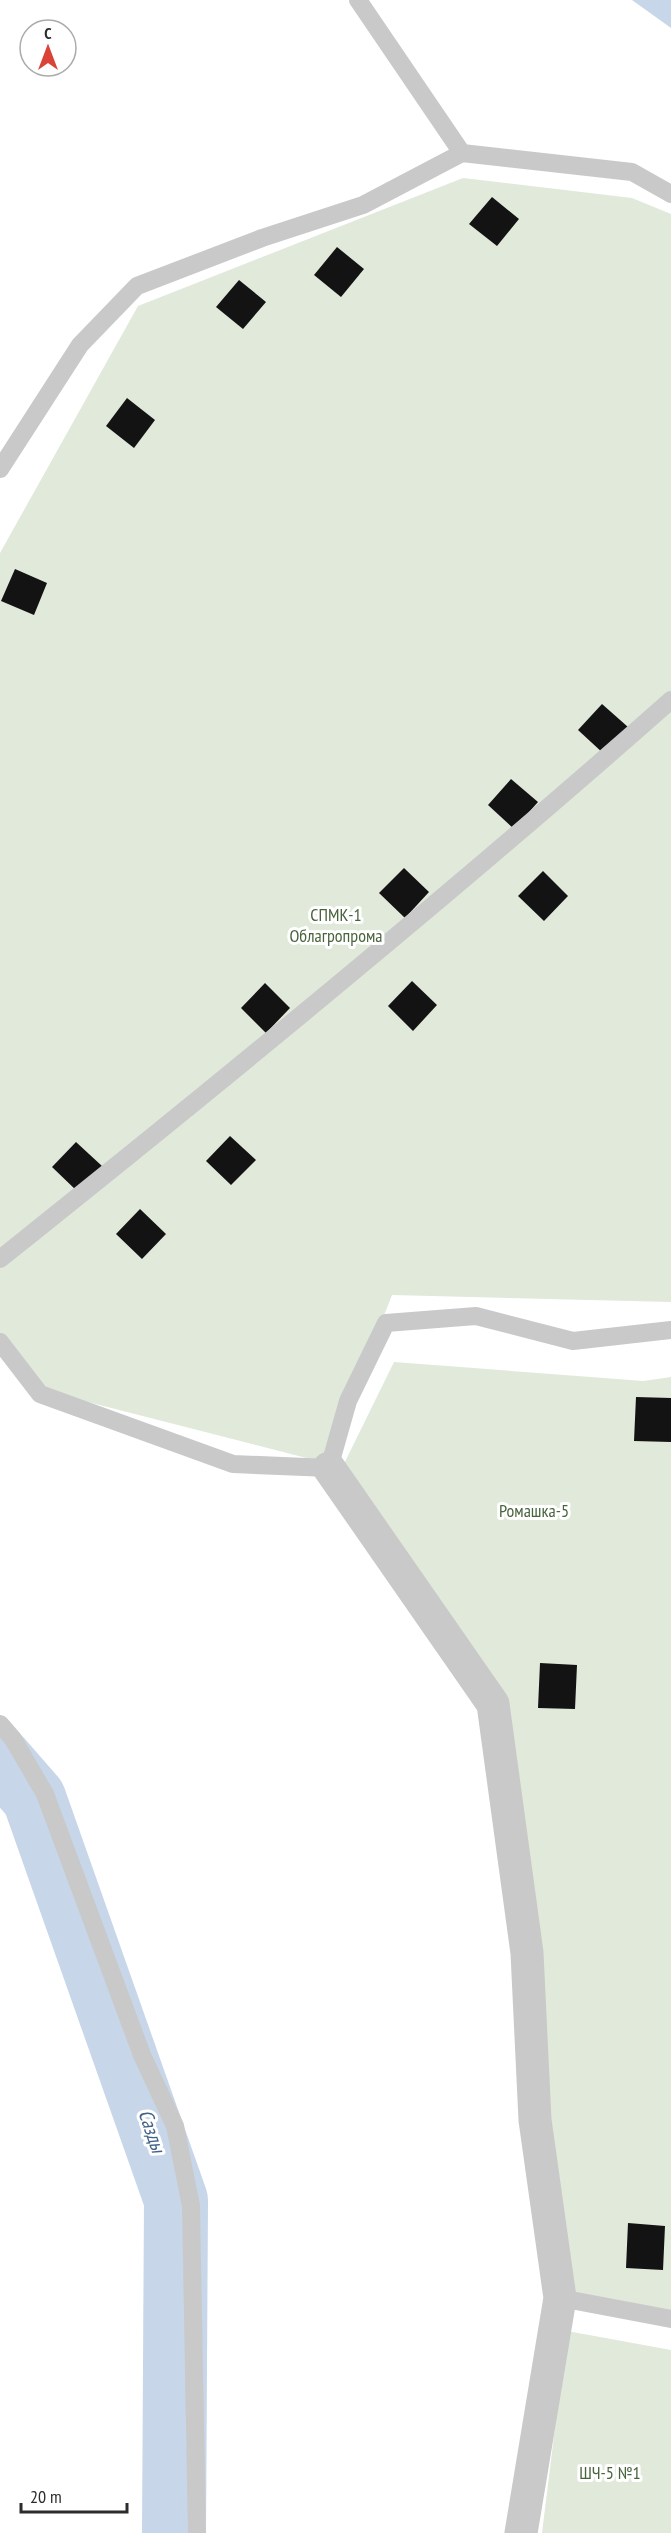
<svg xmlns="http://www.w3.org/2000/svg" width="671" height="2533" font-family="'PT Sans Narrow',sans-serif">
<rect width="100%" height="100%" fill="#fff"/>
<!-- green -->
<path fill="#e0e9da" d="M463,178L632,198L671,214V1302L392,1295L326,1463L45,1391L0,1336V553L138,306Z
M394,1362L643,1381L671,1377V2319L561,2298L502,1704L340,1472Z
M567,2331L671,2350V2533H542Z"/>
<!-- water -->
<path fill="#c7d6e8" d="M632,0H671V28Z"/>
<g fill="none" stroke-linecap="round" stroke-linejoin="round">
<!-- river -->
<path stroke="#c7d6e8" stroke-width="64" d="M0,1759L34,1798L176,2200L174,2533"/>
</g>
<!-- building -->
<path fill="#131313" d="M492,197L519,219L497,246L469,224Z
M337,247L364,269L341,297L314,275Z
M239,280L266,302L243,329L216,307Z
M127,398L155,420L134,448L106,426Z
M15,569L47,583L34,615L1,601Z
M602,704L628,727L604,754L578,730Z
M511,779L538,802L514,829L488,805Z
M404,868L429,892L405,918L379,893Z
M543,871L568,896L544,921L518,896Z
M412,981L437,1005L413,1031L388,1006Z
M265,983L290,1008L266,1033L241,1008Z
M230,1136L256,1160L231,1185L206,1161Z
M76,1142L102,1166L78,1192L52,1167Z
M140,1209L166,1234L142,1259L116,1234Z
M636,1397L671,1398V1442L634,1441Z
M540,1663L577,1665L575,1709L538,1708Z
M628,2223L665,2226L663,2270L626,2268Z"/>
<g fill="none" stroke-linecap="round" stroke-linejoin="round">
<!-- service -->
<path stroke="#c9c9c9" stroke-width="18" d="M358,0L462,153L632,172L671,194
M0,469L80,345L137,286L262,238L363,205L462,153
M0,1259C228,1077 453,893 671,700
M0,1342L40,1394L233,1464L329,1468L348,1401L386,1323L476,1316L573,1341L671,1330
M0,1724L13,1739L45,1794L142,2055L175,2126L191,2206L197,2533
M560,2298L671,2319"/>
<!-- minor -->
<path stroke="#c9c9c9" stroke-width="33" d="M329,1468L493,1704L527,1953L535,2120L560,2298L521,2533"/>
</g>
<g text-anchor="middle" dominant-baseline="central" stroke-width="6" stroke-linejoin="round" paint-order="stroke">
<!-- park labels -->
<g font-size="18" fill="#49643d" stroke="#fff">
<text x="336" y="914">СПМК-1<tspan x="336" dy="21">Облагропрома</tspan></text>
<text x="534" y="1510">Ромашка-5</text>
<text x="610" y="2472">ШЧ-5 №1</text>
</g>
<!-- water labels -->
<g font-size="20" font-style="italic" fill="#406288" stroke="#fff">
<text transform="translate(152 2131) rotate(71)">Сазды</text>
</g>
</g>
<!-- north arrow -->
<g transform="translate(48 48)"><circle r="28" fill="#ffffff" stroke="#ababab" stroke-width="1.5"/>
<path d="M0-4.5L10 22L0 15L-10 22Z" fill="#da4337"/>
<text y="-9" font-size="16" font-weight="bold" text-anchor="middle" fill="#2c2c2c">С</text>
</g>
<!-- scale -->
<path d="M21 2503v9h106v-9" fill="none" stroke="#2c2c2c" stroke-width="3"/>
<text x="30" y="2503" font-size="18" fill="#2c2c2c" stroke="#ffffff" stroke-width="4.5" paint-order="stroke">20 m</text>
</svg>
